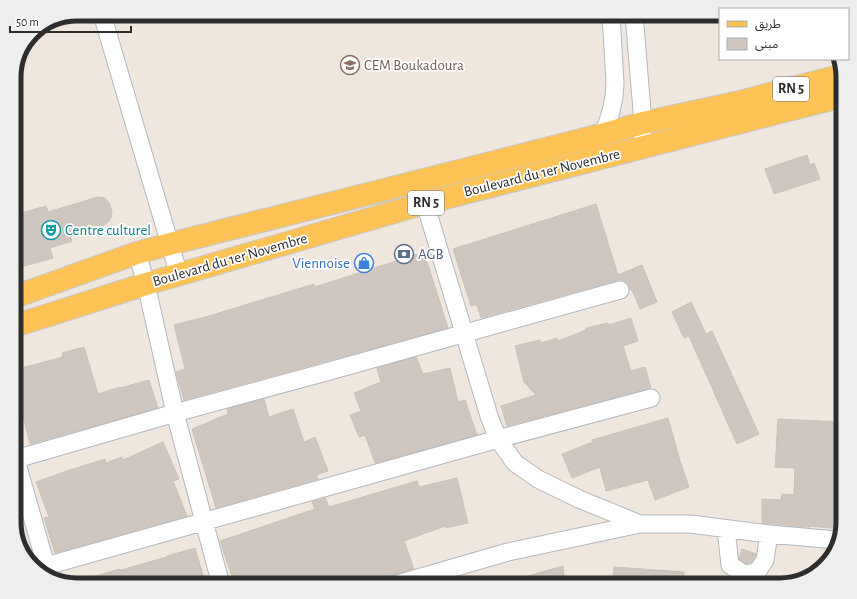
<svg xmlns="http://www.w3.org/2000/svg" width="857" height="599" font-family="'Alegreya Sans','Noto Sans Arabic',sans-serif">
<rect width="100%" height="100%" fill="#efe6de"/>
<!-- building -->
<path fill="#cfc7bf" stroke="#cbc2b7" d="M807,155L810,165L814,163L820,179L774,194L765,169Z
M98,197L105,198L109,203L112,211L111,218L108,222L104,225L70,235L72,241L50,248L53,258L14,269V215L46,206L48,212Z
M596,204L618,275L642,265L657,302L640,309L632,290H630L629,287L627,283L623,280H618L481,318L477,305L471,306L453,249Z
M424,252L448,328L184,400L176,372L185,369L174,325L209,316L314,284L315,287Z
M691,302L706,334L712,331L759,434L737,444L689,336L684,338L672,312Z
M631,318L638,341L623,346L631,371L645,367L651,388L507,426L501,406L536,395L524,382L515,346L540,340L541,343L557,338L558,341L586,330V328L608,323L609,325Z
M84,347L98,394L120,387V388L149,380L158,408L30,444L14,379V370L63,357L62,353Z
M416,357L423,374L450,368L458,402L465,400L477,435L375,463L365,435L359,437L350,415L361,411L354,393L381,382L377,368Z
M264,399L269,417L293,409L304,442L315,437L328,471L316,475L318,479L216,508L192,429L228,414L227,409Z
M668,418L680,461L689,487L655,500L648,480L606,491L600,467L572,478L562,454L593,442L592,440Z
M778,419L843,422V484L841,503H843V523L841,529L810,526V527H808L762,523V499L781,500L782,494L794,495L795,468L775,467Z
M163,442L179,479L173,481L187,516L55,553L44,518L49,517L36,482L67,471L105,459L106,463L122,457L123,460Z
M457,478L468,523L445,528V526L404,541L414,569L391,576L387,578L384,582V585H235L220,541L315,509L312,502L325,498L329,507L417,481L419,487Z
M195,548L206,585H77V581L120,569L121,570L167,557V556Z
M742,549L756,554L755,556L751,563L746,564L739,559Z
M563,566L565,585H511L510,581Z
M614,567L684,572L683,585H613Z"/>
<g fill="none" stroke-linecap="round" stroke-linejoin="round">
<!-- minor casing -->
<g stroke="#b2b7c2" stroke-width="19">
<path id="minor" d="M102,14L179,275
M634,14L643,123L642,134
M601,135L607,124L611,111L614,97L615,83L611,14
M425,203L489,416L498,439L515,463L538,479L579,499L640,524H690L769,534L837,540
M137,253L146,284L175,413L221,585
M14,453L49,576
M16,459L175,413L326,372L620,290
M726,529L730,565L744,574L757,572L765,560L769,534
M46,566L498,439L651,398
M394,585L508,552L640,524"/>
</g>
<!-- primary casing -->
<g stroke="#c8c8c8" stroke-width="24">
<path id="primary" d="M14,297L137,253L170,244L601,135L643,123L740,102L843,75
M14,326L146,284L425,203L843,96"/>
</g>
<!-- minor -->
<use href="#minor" stroke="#fff" stroke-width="17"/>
<!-- primary -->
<use href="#primary" stroke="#fec354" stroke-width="22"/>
</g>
<!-- icons -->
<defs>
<g id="school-ring" transform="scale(1)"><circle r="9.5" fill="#fff" stroke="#8d6e63" stroke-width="1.5"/><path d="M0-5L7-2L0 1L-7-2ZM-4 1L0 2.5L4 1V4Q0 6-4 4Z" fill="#8d6e63"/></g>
<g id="theatre-ring" transform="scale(1)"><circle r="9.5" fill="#fff" stroke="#0f9aa8" stroke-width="1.5"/><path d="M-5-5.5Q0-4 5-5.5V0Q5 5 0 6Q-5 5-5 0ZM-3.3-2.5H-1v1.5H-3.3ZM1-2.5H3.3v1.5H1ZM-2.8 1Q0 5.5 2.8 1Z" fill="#0f9aa8"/></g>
<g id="bank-ring" transform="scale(1)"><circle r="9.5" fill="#fff" stroke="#5c6f8a" stroke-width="1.5"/><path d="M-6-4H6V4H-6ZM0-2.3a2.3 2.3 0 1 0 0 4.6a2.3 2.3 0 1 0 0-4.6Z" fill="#5c6f8a"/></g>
<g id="shop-ring" transform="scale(1)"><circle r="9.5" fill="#fff" stroke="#3f7fe0" stroke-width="1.5"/><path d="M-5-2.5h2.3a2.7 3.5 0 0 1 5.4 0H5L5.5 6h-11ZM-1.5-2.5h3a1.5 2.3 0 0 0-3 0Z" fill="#3f7fe0"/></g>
</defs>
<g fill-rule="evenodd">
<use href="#school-ring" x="350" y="65"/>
<use href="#theatre-ring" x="51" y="230"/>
<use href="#bank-ring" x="404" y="254"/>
<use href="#shop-ring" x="364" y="263"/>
</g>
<g text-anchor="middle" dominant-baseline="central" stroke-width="3.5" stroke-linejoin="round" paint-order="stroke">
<!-- shield labels -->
<g fill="#fff" stroke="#6c6c6c" stroke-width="1">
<rect x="773" y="77" width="36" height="24" rx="3"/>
<rect x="408" y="191" width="36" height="24" rx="3"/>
</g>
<g font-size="14" font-weight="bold" fill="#2d2d2d">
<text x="791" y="89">RN 5</text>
<text x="426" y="203">RN 5</text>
</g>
<!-- education labels -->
<g font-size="15" fill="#785e54" stroke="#fff" text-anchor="start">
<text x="364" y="65">CEM Boukadoura</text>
</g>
<!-- street labels -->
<g font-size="15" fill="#2d2d2d" stroke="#fff">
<text transform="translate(542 173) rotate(-14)">Boulevard du 1er Novembre</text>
<text transform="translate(230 260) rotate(-16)">Boulevard du 1er Novembre</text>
</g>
<!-- culture labels -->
<g font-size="15" fill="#0d838f" stroke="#fff" text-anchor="start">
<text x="65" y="230">Centre culturel</text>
</g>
<!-- service labels -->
<g font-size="15" fill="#4e5e75" stroke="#fff" text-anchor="start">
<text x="418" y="254">AGB</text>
</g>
<!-- shop labels -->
<g font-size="15" fill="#366cbe" stroke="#fff" text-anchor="end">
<text x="350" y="263">Viennoise</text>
</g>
</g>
<!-- crop -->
<path d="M0 0H857V599H0ZM77 21H780A56 56 0 0 1 836 77V522A56 56 0 0 1 780 578H77A56 56 0 0 1 21 522V77A56 56 0 0 1 77 21Z" fill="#eee" fill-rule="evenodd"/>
<path fill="none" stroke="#2d2d2d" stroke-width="5" d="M77 21H780A56 56 0 0 1 836 77V522A56 56 0 0 1 780 578H77A56 56 0 0 1 21 522V77A56 56 0 0 1 77 21Z"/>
<!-- legend -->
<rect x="719" y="8" width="130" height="52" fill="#ffffff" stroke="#ababab"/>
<rect x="727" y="21" width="20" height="6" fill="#fec354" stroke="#ababab"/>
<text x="755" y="28" font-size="12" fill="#2d2d2d">طريق</text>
<rect x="727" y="38" width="20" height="12" fill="#cfc7bf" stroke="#ababab"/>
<text x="755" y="48" font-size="12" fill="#2d2d2d">مبنى</text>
<!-- scale -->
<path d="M10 26v6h121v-6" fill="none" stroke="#2d2d2d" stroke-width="2"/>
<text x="16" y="26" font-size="12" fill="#2d2d2d" stroke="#ffffff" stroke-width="3" paint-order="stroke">50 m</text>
</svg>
